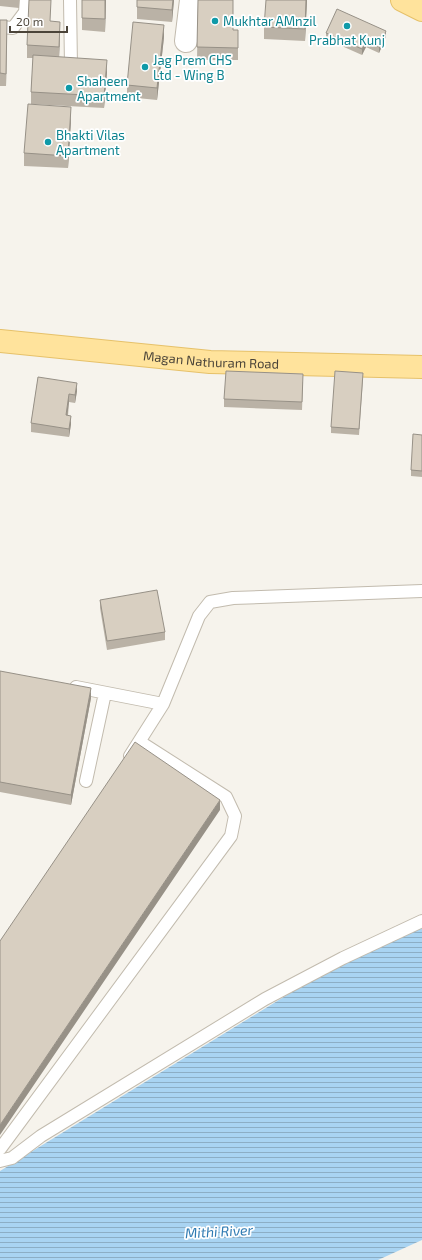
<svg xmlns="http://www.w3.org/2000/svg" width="422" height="1260" font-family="'Exo 2',sans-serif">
<defs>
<pattern id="water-rules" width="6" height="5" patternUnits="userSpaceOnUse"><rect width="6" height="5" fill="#a9d4f2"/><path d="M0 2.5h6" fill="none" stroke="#8caec5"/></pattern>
</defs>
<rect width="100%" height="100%" fill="#f6f3ec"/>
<!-- water -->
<path fill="url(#water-rules)" d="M422,927V1240L378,1260H0V1171L313,979Z"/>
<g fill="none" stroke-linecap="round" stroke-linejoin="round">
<!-- lane casing -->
<g stroke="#c2bbae" stroke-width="14">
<path id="lane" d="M70,0L71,66
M0,27L13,28L25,12L26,0
M76,687L163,704
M130,756L163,704L199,616L210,602L233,598L422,591
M86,781L105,693
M0,1149L231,836L235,816L226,797L140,742
M0,1161L12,1158L41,1136L265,999L343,958L422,921"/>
</g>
<!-- street casing -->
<g stroke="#c2bbae" stroke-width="24">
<path id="street" d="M186,41L191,0"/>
</g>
<!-- primary casing -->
<g stroke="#e6c16a" stroke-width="24">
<g id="primary">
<path d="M402,0L422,10"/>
<path id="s1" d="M0,341L210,362L422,367"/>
</g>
</g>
<!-- lane -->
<use href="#lane" stroke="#fff" stroke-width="12"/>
<!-- street -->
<use href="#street" stroke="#fff" stroke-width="22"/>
<!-- primary -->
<use href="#primary" stroke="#ffe39c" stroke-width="22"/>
</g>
<!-- wall -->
<path fill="#bab2a6" d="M0,0H19V8L0,6Z
M106,0L105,32L82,30V18Z
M174,0L172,22L137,19V7Z
M198,0L233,30H238V60H197Z
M307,0L305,41L264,39V27Z
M0,20L7,33L6,86H0Z
M50,21L60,34L59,57L107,72L104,108L31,104V92L33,58H27V45Z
M326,33L386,37L379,53L366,47L362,55L326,39Z
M164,37L157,100L127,97V85Z
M71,119L68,168L24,166V153Z
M38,377L77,391L75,403L69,402L68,416L71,424L69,437L31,432V423Z
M363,379L359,435L331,433V427Z
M303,382L302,410L224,407V399Z
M422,435V477L411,476V470Z
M100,600L165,632V640L107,650L100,608Z
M0,671L91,698L71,805L0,792Z"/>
<!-- shaded-wall -->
<path fill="#979187" d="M105,0H106L105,32Z
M173,0H174L172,22V10Z
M306,0H307L305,41V29Z
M7,20V33L6,86V74Z
M60,22V34L59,59V47Z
M164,25V37L157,100V88Z
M386,31V37L379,53V47Z
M366,41V47L362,55V49Z
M107,60V72L104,108V96Z
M71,107V119L68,168V156Z
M77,383V391L75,403V395Z
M69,394V402L66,424V415Z
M71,416V424L69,437V429Z
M91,688V698L71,805V795Z
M220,800V810L0,1135V1125Z"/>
<!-- building -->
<path fill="#d8cfc1" stroke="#979187" d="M29,0H51L50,21L60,22L59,47L27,45Z
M82,0H105V19L82,18Z
M137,0H173L172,10L137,7Z
M198,0H233V30H238V48L197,47Z
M266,0H306L305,29L264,27Z
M337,9L386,31L379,47L366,41L362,49L326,33Z
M0,20H7L6,74L0,73Z
M133,22L164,25L157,88L127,85Z
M33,55L107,60L104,96L31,92Z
M28,104L71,107L68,156L24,153Z
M226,371L303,374L302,402L224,399Z
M335,371L363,373L359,429L331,427Z
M38,377L77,383L75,395L69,394L66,415L71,416L69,429L31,423Z
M413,434L422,435V471L411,470Z
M157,590L165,632L107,641L100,600Z
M0,671L91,688L71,795L0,782Z
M135,742L220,800L0,1125V941Z"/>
<!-- markers -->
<g fill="#0f9aa8" stroke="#fff" stroke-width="1.5">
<circle cx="215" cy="21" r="4"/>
<circle cx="347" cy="26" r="4"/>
<circle cx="145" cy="67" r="4"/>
<circle cx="69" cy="88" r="4"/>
<circle cx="48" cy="142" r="4"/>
</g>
<g text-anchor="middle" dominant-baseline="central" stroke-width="3.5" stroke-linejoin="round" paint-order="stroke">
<!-- culture labels -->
<g font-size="13" fill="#0d838f" stroke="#fff" text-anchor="start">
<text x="223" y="21">Mukhtar AMnzil</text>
<text x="347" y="40" text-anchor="middle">Prabhat Kunj</text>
<text x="153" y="60">Jag Prem CHS<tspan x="153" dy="15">Ltd - Wing B</tspan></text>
<text x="77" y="81">Shaheen<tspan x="77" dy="15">Apartment</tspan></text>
<text x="56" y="135">Bhakti Vilas<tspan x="56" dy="15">Apartment</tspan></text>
</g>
<!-- street labels -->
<g font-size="13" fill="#4b4439" stroke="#fff">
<text stroke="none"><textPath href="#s1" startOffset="212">Magan Nathuram Road</textPath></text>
</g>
<!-- water labels -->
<g font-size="14" font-style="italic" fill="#2e7ab2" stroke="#fff">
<text transform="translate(219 1231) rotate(-3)">Mithi River</text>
</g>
</g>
<!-- scale -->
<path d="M10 26v6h57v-6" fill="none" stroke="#4b4439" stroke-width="2"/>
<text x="16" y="26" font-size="12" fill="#4b4439" stroke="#ffffff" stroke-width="3" paint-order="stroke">20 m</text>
</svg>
